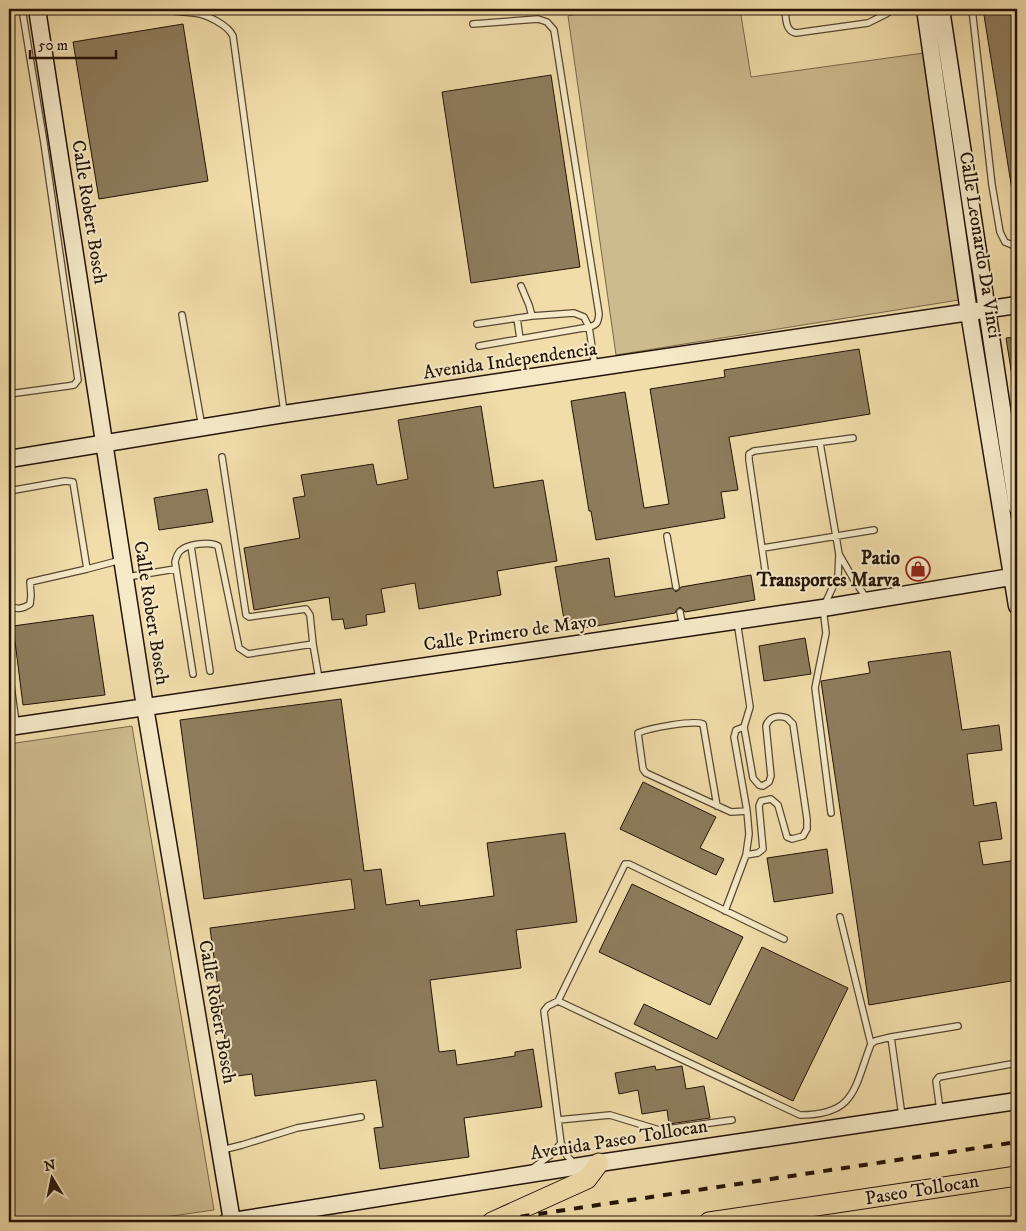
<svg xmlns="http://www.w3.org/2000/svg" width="1026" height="1231" font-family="'IM FELL DW Pica',serif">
<rect width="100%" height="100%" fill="#f0ddaa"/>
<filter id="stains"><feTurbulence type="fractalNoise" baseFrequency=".004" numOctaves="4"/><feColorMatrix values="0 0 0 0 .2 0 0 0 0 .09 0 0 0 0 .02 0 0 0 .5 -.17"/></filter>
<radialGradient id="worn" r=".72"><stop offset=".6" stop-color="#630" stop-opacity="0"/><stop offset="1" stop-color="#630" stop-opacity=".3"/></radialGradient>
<!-- green -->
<path fill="#cdbb8e" stroke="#78674a" d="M595,9H740L751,77L931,52L965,299L616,355L568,16Z
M132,726L214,1210L130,1222H9V744Z"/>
<!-- building -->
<path fill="#8e7c5c" stroke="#241307" d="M983,9H1017V190H1012Z
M183,24L208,181L99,199L73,42Z
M551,75L580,267L471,283L442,92Z
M1017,337V375L1012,376L1006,338Z
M859,349L870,414L729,437L738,490L721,492L725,518L596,540L591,511H589L571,401L625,392L644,508L669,504L650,389L725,377L724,370Z
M481,406L494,488L543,480L557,561L497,571L501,595L419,609L415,583L381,589L385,612L366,615L367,625L345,629L343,619L332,620L329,597L254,610L244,548L300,538L293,498L305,496L301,475L373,464L377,485L408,479L398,420Z
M207,489L213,522L159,530L154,498Z
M609,558L615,597L672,588L676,592L679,590L681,587L751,575L755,600L685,612L683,609L680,607L677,609L675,613L566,631L555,567Z
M93,615L105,695L23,705L13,626Z
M805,638L811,674L764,681L759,646Z
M950,651L962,730L999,725L1002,750L967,754L974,806L996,802L1002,839L979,842L983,865L1017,860V980L869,1005L821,681L870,673L868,662Z
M341,699L364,871L381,869L386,905L419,900L420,906L494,896L487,843L565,833L577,922L516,930L521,968L430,980L439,1052L455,1050L457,1065L515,1056V1052L533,1049L542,1107L464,1118L469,1157L380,1169L374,1128L383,1127L376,1080L255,1096L252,1074L230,1077L210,928L355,909L351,879L204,899L180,720Z
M643,782L716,817L700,848L724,859L716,875L620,829Z
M827,849L833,893L774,902L767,858Z
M632,884L743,937L710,1005L599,952Z
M762,947L848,988L793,1101L634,1024L644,1004L717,1039Z
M655,1066L656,1070L682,1066L686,1089L704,1086L710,1118L669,1124L667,1110L642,1114L638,1090L619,1094L615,1073Z"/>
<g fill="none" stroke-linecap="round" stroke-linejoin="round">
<!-- service casing -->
<g stroke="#574630" stroke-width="8">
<path id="service" d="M167,9C176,13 184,11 194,13C206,14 228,25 233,36L284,412
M785,9C786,18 785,31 796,33L868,23L886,14L893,9
M972,9L992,185L1000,232L1005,242L1017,247
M473,24L538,19L547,22L554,30L599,314C598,323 597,325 589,327L584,317L574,313L532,316L529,305L521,286
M182,315L202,427
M517,318L520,339
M477,324L532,316
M479,346L589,327L595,367
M9,394L68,386L74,385L78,380L44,143L22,9
M820,443L839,554L838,576L823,608L826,633L815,688L831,813
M222,457L246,615L249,617L306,609L310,615L313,644
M9,491L65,481L73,482L87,569L30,582L31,596L30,604C23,609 14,611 9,603
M667,536L676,587
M191,546L210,671
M763,548L874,530
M839,554L854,580L867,599
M87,569L121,560
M127,577L175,569
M767,583L749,460V454L754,451L853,438
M680,612L683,627
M737,621L750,707L744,727
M9,671L16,723
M193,674L175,562C176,558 177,554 180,551C187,544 210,541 218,546L239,648L248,654L313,644L319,679
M717,806L703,724C693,720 649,728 638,733L643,769L646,773L731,812L747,811L734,737L736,730L744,727L753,778L759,785L763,786L769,782L771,776L766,726C769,716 779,715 787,718L793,724L807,819V829L803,836L792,839L787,837L778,805L771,799L761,801L759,806L763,849L758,853L746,855
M725,911L746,855L749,834L747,811
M840,917L871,1044
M558,1001L800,1115C856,1115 854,1088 871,1044L875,1041L891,1037
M940,1110L936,1081L939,1077L1017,1063
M902,1116L891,1037L958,1026
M558,1120L610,1115L659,1130L732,1120
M222,1150L242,1145L297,1128L361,1117
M575,1164L567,1156L561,1143L544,1011L548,1006L558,1001L625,864H629L784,939
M533,1168L552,1154L561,1143"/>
</g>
<!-- secondary casing -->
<g stroke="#241307" stroke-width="19">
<path id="secondary" d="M37,9L145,707L232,1221
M925,9L969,313L1017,606
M941,9L1017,507
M9,459L284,414L1017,305
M9,727L823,608L1017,576
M227,1222L599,1163L1017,1101"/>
</g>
<!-- trunk casing -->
<g stroke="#241307" stroke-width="21">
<path id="trunk" d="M492,1222L587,1179L599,1163
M709,1222L1017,1176"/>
</g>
<!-- service -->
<use href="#service" stroke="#f5e9c8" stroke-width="5.5"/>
<!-- secondary -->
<use href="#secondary" stroke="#f5e9c8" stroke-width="16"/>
<!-- trunk -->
<use href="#trunk" stroke="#f0ddaa" stroke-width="19"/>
<!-- rail -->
<path stroke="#241307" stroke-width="4" stroke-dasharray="9 9" stroke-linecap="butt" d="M485,1222L1017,1142"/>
</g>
<!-- icons -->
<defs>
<g id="shop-ring" transform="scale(1.25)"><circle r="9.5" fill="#f5e9c8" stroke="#8f2418" stroke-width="1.5"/><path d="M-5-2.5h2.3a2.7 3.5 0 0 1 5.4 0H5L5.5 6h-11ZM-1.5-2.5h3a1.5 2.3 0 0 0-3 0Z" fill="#8f2418"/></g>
</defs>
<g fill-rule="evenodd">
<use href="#shop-ring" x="918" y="569"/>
</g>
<g text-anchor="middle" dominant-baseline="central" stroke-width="4" stroke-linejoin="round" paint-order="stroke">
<!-- street labels -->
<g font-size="19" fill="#241307" stroke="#f5e9c8">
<text transform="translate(89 212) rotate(81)">Calle Robert Bosch</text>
<text transform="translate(980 245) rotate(81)">Calle Leonardo Da Vinci</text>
<text transform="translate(510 361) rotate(-8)">Avenida Independencia</text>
<text transform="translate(151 613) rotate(81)">Calle Robert Bosch</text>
<text transform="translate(510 633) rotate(-8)">Calle Primero de Mayo</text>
<text transform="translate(217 1012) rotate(80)">Calle Robert Bosch</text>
<text transform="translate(619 1140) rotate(-9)">Avenida Paseo Tollocan</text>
<text transform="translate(922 1190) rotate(-9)">Paseo Tollocan</text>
</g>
<!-- poi labels -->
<g font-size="19" font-weight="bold" fill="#241307" stroke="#f5e9c8" text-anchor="end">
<text x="900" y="558">Patio<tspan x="900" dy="22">Transportes Marva</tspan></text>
</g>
</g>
<!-- margin -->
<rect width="1026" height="1231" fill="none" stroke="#f0ddaa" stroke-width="30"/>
<rect x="10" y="10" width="1006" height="1211" fill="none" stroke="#241307" stroke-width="2.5"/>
<rect x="15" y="15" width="996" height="1201" fill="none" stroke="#241307"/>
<!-- north arrow -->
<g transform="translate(52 1178) rotate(350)" stroke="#f5e9c8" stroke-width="4" paint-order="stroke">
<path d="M0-4L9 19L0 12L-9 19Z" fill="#241307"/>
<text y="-8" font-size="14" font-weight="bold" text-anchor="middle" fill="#241307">N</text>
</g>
<!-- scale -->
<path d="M30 50v8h86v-8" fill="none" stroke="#241307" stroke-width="2.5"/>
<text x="38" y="50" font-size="15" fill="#241307" stroke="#f5e9c8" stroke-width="4" paint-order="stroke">50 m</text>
<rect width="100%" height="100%" filter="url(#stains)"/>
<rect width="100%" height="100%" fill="url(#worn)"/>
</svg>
